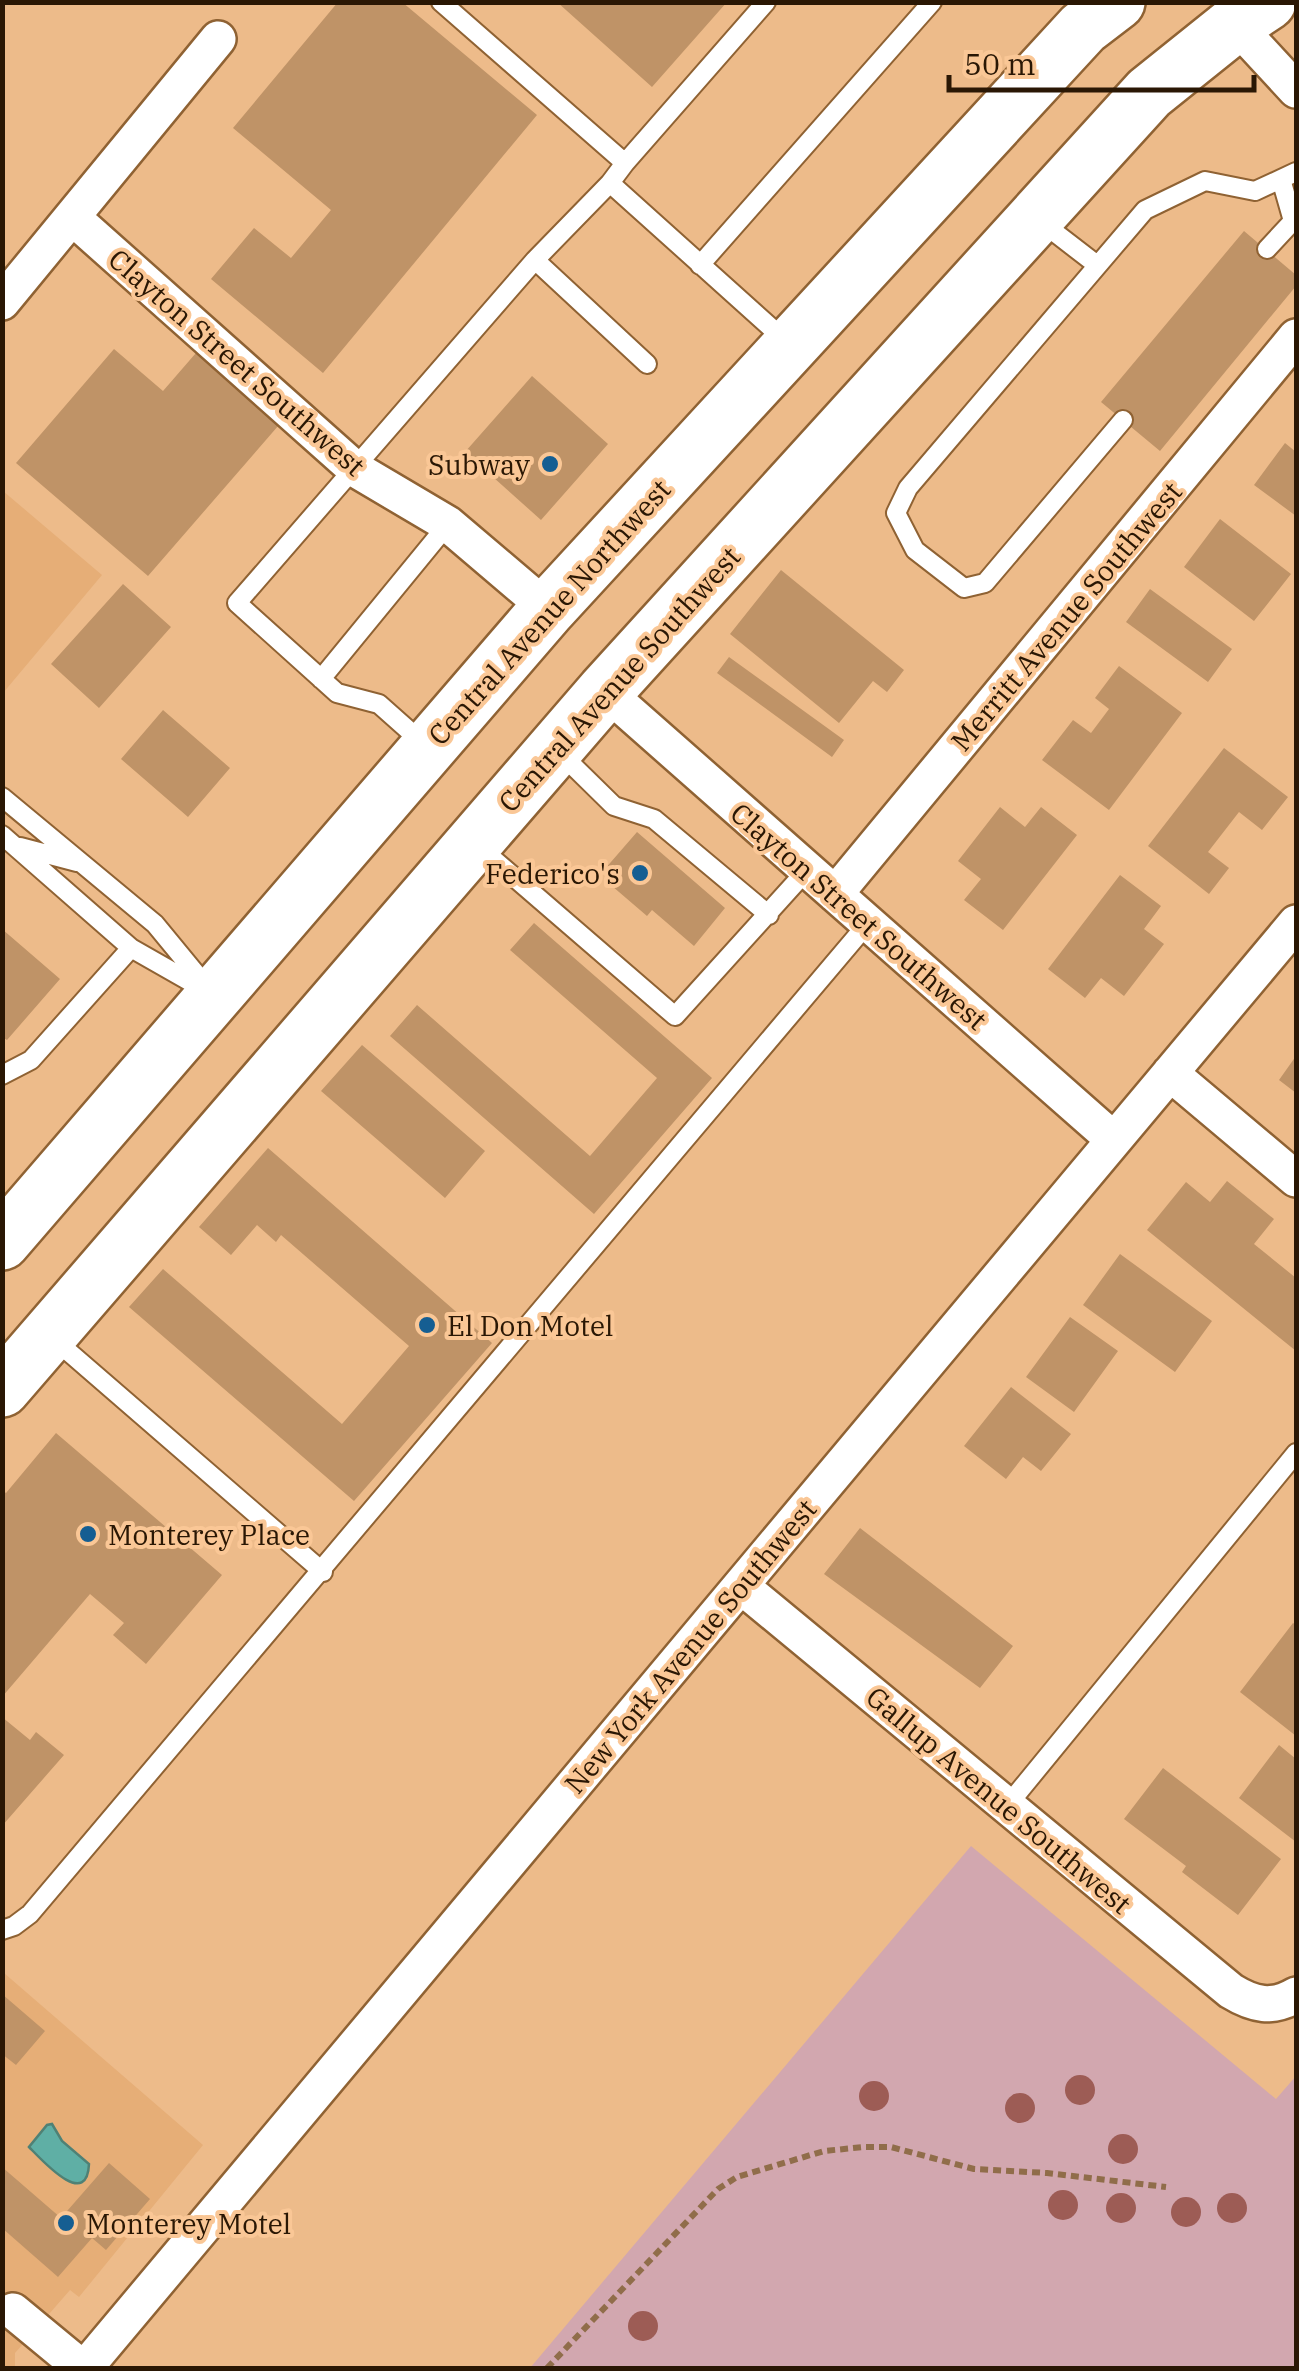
<svg xmlns="http://www.w3.org/2000/svg" width="1299" height="2371" font-family="'IBM Plex Serif',serif">
<rect width="100%" height="100%" fill="#edbb8a"/>
<!-- built -->
<path fill="#e6ae77" d="M3,491L102,575L3,693Z
M4,1973L203,2145L79,2297L70,2290L15,2353V2368H3Z"/>
<!-- green -->
<path fill="#d2a7af" d="M971,1846L1276,2099L1296,2076V2368H530Z"/>
<!-- water -->
<path fill="#5fafa5" stroke="#4f8175" stroke-width="2.5" d="M52,2124L62,2141L89,2164C87,2211 41,2159 29,2147L47,2125Z"/>
<!-- building -->
<path fill="#bf9367" d="M338,2H402L537,115L323,373L211,279L254,228L291,258L331,210L233,128Z
M557,2H727L652,87Z
M1244,231L1296,275V286L1160,451L1101,402Z
M202,346L285,418L148,576L16,463L114,349L163,391Z
M532,376L608,444L541,520L465,452Z
M1285,443L1296,452V516L1254,485Z
M1220,519L1291,574L1254,621L1184,567Z
M781,570L904,670L887,692L873,681L839,723L730,634Z
M123,584L171,627L99,708L51,664Z
M1150,589L1232,649L1208,682L1126,622Z
M729,657L844,740L832,757L717,673Z
M1119,666L1182,713L1109,810L1042,760L1073,720L1091,733L1109,709L1095,698Z
M163,710L230,768L188,817L121,759Z
M1224,748L1288,797L1262,830L1239,812L1208,852L1229,868L1209,894L1148,846Z
M1000,807L1025,827L1041,807L1077,835L1003,930L964,900L981,879L958,861Z
M637,832L725,908L694,946L652,910L647,916L612,886L617,881L604,870Z
M1120,875L1161,906L1144,929L1164,944L1124,996L1101,978L1085,998L1048,969Z
M534,923L712,1078L594,1214L390,1036L417,1005L590,1156L657,1078L510,950Z
M2,929L60,979L7,1040L2,1037Z
M362,1045L485,1151L445,1198L321,1091Z
M1296,1056V1093L1279,1080Z
M268,1148L492,1343L354,1501L129,1307L163,1269L342,1424L409,1346L281,1235L276,1242L257,1225L231,1255L199,1227Z
M1227,1181L1274,1219L1254,1244L1296,1278V1351L1147,1230L1186,1182L1210,1202Z
M1120,1254L1212,1321L1175,1372L1083,1305Z
M1070,1317L1118,1351L1074,1412L1026,1377Z
M1011,1387L1071,1434L1041,1471L1023,1457L1006,1479L964,1446Z
M56,1433L222,1575L146,1664L113,1635L124,1623L90,1594L2,1697V1490L6,1493Z
M860,1528L1013,1646L980,1688L824,1574Z
M1293,1623L1296,1625V1736L1240,1692Z
M2,1717L30,1740L36,1732L64,1755L2,1826Z
M1279,1745L1296,1759V1842L1239,1798Z
M1163,1768L1281,1859L1238,1915L1182,1872L1186,1866L1124,1819Z
M2,1994L45,2031L16,2065L2,2054Z
M109,2163L150,2199L106,2250L92,2238L58,2277L2,2228V2167L61,2218Z"/>
<g fill="none" stroke-linecap="round" stroke-linejoin="round">
<!-- service casing -->
<g stroke="#8f6233" stroke-width="22">
<path id="service" d="M441,2L625,163L610,183L787,342
M625,163L766,2
M1040,221L1097,265
M1267,249L1293,221L1281,179
M535,260L647,364
M700,265L932,2
M1123,420L985,583L964,588L915,550L896,513L908,488L1145,210L1205,181L1255,191L1296,172
M321,679L448,524
M424,744L379,704L337,693L237,603L535,260L610,183
M559,752L614,806L654,819L769,915
M2,797L155,924L211,992
M2,835L131,948
M478,846L675,1016L807,870
M20,847L77,862
M2,1075L31,1060L131,948L203,989
M55,1340L323,1572
M1007,1806L1296,1453
M2,1930L14,1926L30,1914L868,923"/>
</g>
<!-- minor casing -->
<g stroke="#8f6233" stroke-width="40">
<path id="minor" d="M1235,24L1296,90
M72,217L355,469L448,524L548,609
M2,302L218,39
M605,691L1114,1140
M835,894L1296,337
M1170,1073L1296,1179
M741,1586L1231,1991C1254,2005 1272,2009 1296,1995
M13,2311L82,2368
M85,2368L1296,923"/>
</g>
<!-- primary casing -->
<g stroke="#8f6233" stroke-width="60">
<path id="primary" d="M2,1242L548,609L1083,28L1117,2
M2,1389L605,691L1149,93L1235,24L1268,2"/>
</g>
<!-- path -->
<path stroke="#906d4a" stroke-width="6" stroke-dasharray="8 5" stroke-linecap="butt" d="M547,2368L718,2189L737,2177L824,2151L864,2147H891L974,2169L1047,2173L1166,2187"/>
<!-- service -->
<use href="#service" stroke="#fff" stroke-width="18"/>
<!-- minor -->
<use href="#minor" stroke="#fff" stroke-width="35"/>
<!-- primary -->
<use href="#primary" stroke="#fff" stroke-width="55"/>
</g>
<!-- trees -->
<g fill="#9d5c55">
<circle cx="1080" cy="2090" r="15"/>
<circle cx="874" cy="2096" r="15"/>
<circle cx="1020" cy="2108" r="15"/>
<circle cx="1123" cy="2149" r="15"/>
<circle cx="1063" cy="2205" r="15"/>
<circle cx="1121" cy="2208" r="15"/>
<circle cx="1232" cy="2208" r="15"/>
<circle cx="1186" cy="2212" r="15"/>
<circle cx="643" cy="2326" r="15"/>
</g>
<!-- markers -->
<g fill="#155e92" stroke="#fac796" stroke-width="4">
<circle cx="550" cy="464" r="10"/>
<circle cx="640" cy="873" r="10"/>
<circle cx="427" cy="1325" r="10"/>
<circle cx="88" cy="1534" r="10"/>
<circle cx="66" cy="2223" r="10"/>
</g>
<g text-anchor="middle" dominant-baseline="central" stroke-width="8" stroke-linejoin="round" paint-order="stroke">
<!-- street labels -->
<g font-size="28" fill="#2a1704" stroke="#fac796">
<text transform="translate(237 362) rotate(41)">Clayton Street Southwest</text>
<text transform="translate(549 612) rotate(-48)">Central Avenue Northwest</text>
<text transform="translate(1066 616) rotate(-50)">Merritt Avenue Southwest</text>
<text transform="translate(619 679) rotate(-48)">Central Avenue Southwest</text>
<text transform="translate(859 916) rotate(41)">Clayton Street Southwest</text>
<text transform="translate(690 1646) rotate(-50)">New York Avenue Southwest</text>
<text transform="translate(999 1800) rotate(40)">Gallup Avenue Southwest</text>
</g>
<!-- poi labels -->
<g font-size="28" fill="#2a1704" stroke="#fac796" text-anchor="start">
<text x="530" y="464" text-anchor="end">Subway</text>
<text x="620" y="873" text-anchor="end">Federico's</text>
<text x="447" y="1325">El Don Motel</text>
<text x="108" y="1534">Monterey Place</text>
<text x="86" y="2223">Monterey Motel</text>
</g>
</g>
<!-- border -->
<rect width="1299" height="2371" fill="none" stroke="#2a1704" stroke-width="10"/>
<!-- scale -->
<path d="M949 75v15h305v-15" fill="none" stroke="#2a1704" stroke-width="5"/>
<text x="964" y="75" font-size="30" fill="#2a1704" stroke="#fac796" stroke-width="8" paint-order="stroke">50 m</text>
</svg>
